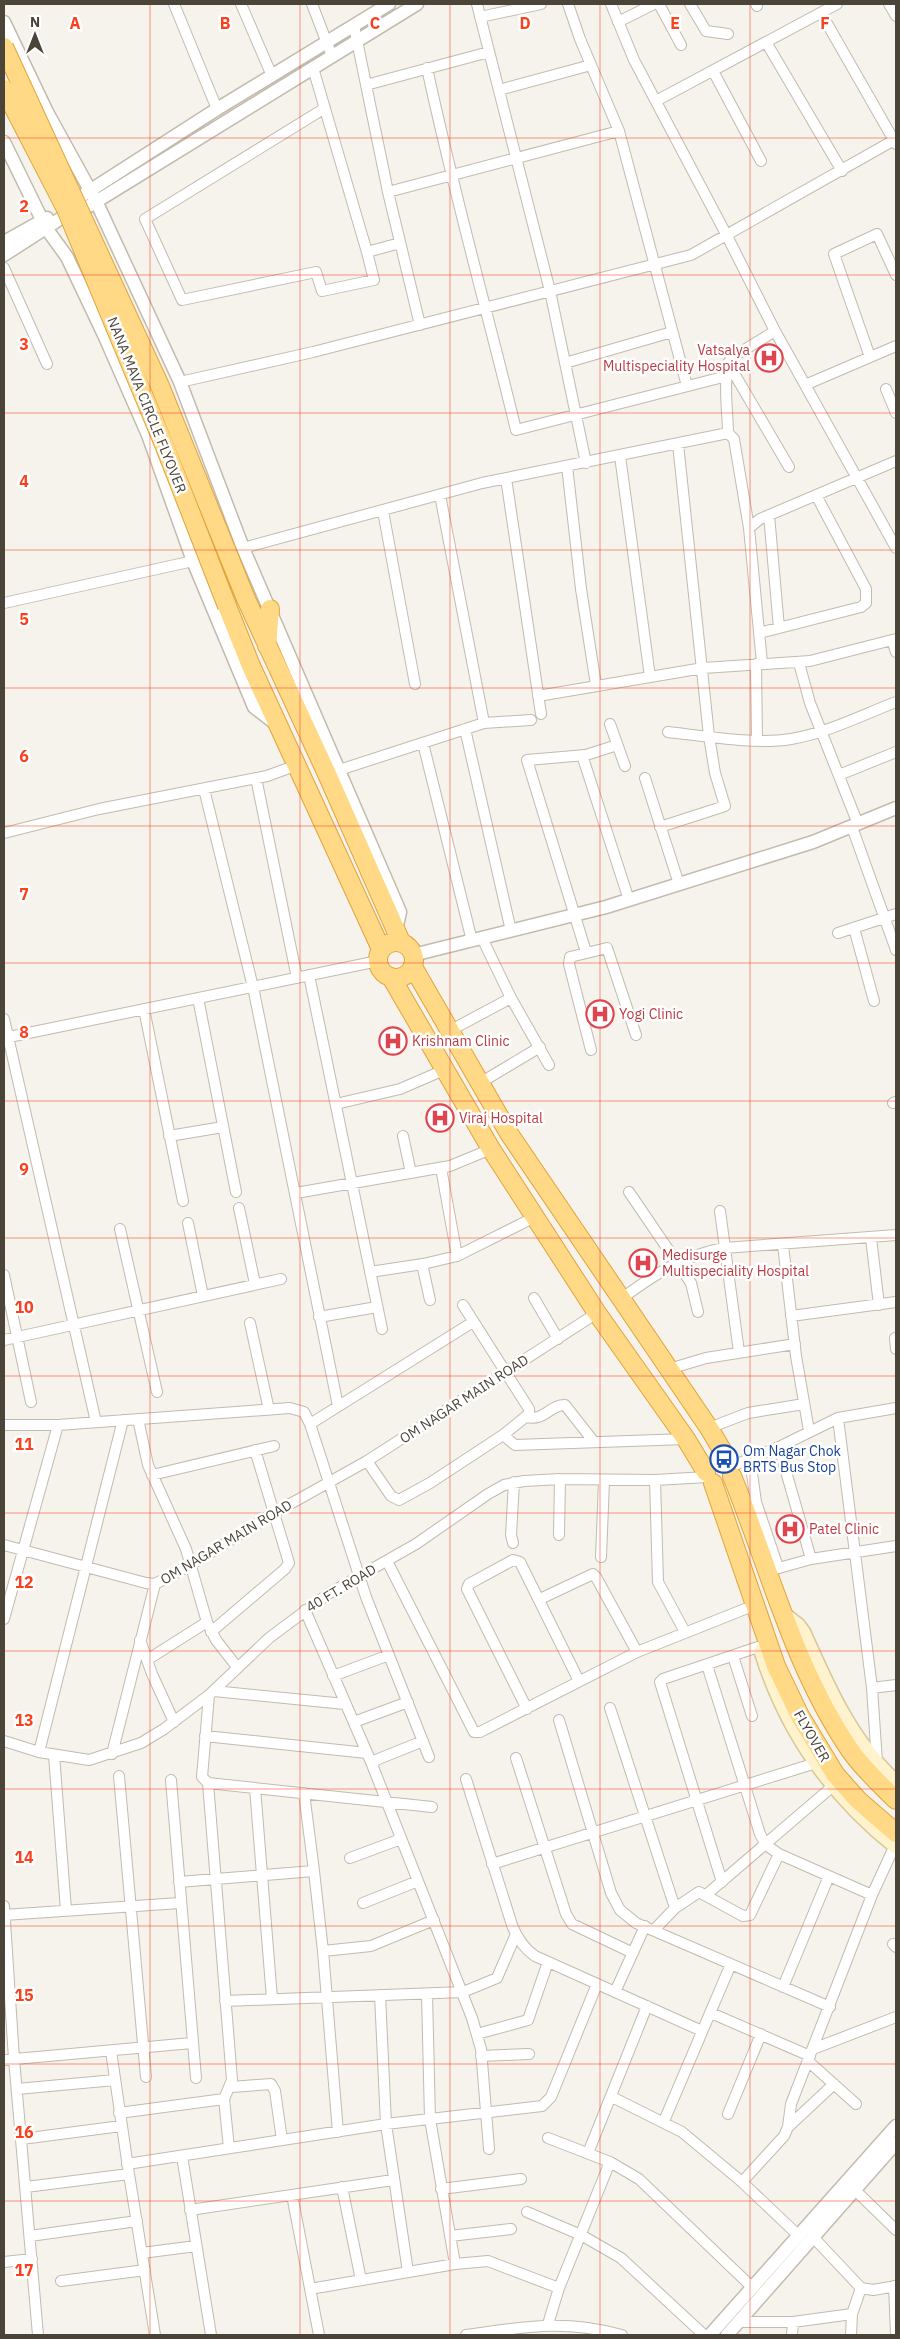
<svg xmlns="http://www.w3.org/2000/svg" width="900" height="2339" font-family="'IBM Plex Sans',sans-serif">
<rect width="100%" height="100%" fill="#f6f3ec"/>
<g fill="none" stroke-linecap="round" stroke-linejoin="round">
<!-- minor casing -->
<g stroke="#c2bbae" stroke-width="12">
<path id="minor" d="M174,4L217,109
M241,4L272,76
M312,4L332,56
M477,4L550,291L586,463
M568,4L580,39L619,131L687,386
M611,4L634,60L726,234L775,331L896,548
M659,4L681,45
M690,4L706,31L728,34
M756,4L757,6
M889,4L896,16
M821,13L896,144
M480,17L541,4
M618,22L654,4
M354,26L388,192L420,325
M766,42L842,171
M313,68L367,252
M427,68C453,190 487,310 516,430L727,376
M713,71L761,161
M366,85L489,52
M499,90L591,65
M656,101L837,4
M325,108L145,219L182,300L316,272L322,291L374,280L367,252L400,243
M388,192L619,131
M4,268L47,364
M870,357L834,254L877,234L896,275
M565,363L672,332
M728,363L789,467
M180,382L313,352L691,255L896,139
M805,385L896,346
M886,389L896,413
M620,456L650,677
M567,466L581,589L596,685
M506,478L541,714
M440,495L484,723
M383,511L415,684
M769,515L779,628
M749,528L760,519L896,461
M243,548L482,483L728,433
M4,603L193,561
M759,633L861,607L866,603V589L816,495
M892,640L896,652
M762,663L749,528L734,439L728,433C728,414 722,375 731,358L775,331
M799,663L810,703L858,824
M756,664L757,740
M538,696L703,668L810,661L896,639
M610,724L625,766
M465,729L511,931
M668,732C704,736 756,745 791,739C827,733 862,715 896,702
M423,743L472,941
M582,755L629,900
M333,772L484,723L531,720
M839,775L896,752
M256,778L297,978
M645,778L679,884
M204,789L253,987L338,1406
M660,827L725,806L715,773L709,736L678,444
M852,827L896,950
M4,833L99,809L267,776L297,765
M854,928L874,1001
M838,933L896,914
M482,938L511,998
M586,952L527,760L586,755L617,745
M309,975L382,1329
M198,998L236,1192
M144,1009L183,1201
M4,1019L96,1422
M451,1030L511,998L549,1065
M4,1038L378,961
M591,1050L569,964L570,957L607,948L636,1035
M480,1083L540,1047
M893,1103L896,1102
M336,1104L400,1089L444,1070
M169,1136L223,1127
M403,1136L411,1173
M441,1168L457,1256
M629,1192L691,1283L698,1312
M296,1193L450,1166L491,1149
M239,1208L255,1284
M720,1211L739,1352
M188,1223L203,1296
M120,1229L157,1392
M871,1238L879,1305
M783,1245L796,1356L809,1431
M422,1264L430,1300
M370,1272L423,1264L457,1256L535,1217
M4,1275L31,1402
M534,1298L558,1339
M621,1299C655,1274 682,1256 724,1248L896,1235
M791,1316L896,1302
M319,1317L377,1307
M250,1323L269,1410
M895,1338L896,1349
M4,1340L281,1279
M669,1369L706,1358L795,1344
M526,1417C546,1421 549,1405 565,1405L594,1442
M838,1418L872,1688L877,1762
M138,1419L148,1465L186,1549L207,1622L216,1640L237,1667
M310,1424L473,1322
M4,1425H58L290,1408L304,1412L310,1424L366,1597L429,1757
M709,1428L748,1413L804,1404
M503,1435L515,1445L686,1439
M779,1447L811,1559
M750,1459L756,1502L778,1567
M367,1461L391,1496L399,1500L430,1483L503,1435L529,1414V1409L463,1305
M732,1466L779,1447L838,1418L896,1408
M152,1475L274,1446
M655,1480L658,1582L685,1632
M559,1535L560,1479
M513,1543L511,1535L514,1482
M4,1545L146,1583L155,1584L192,1564L274,1513L367,1461L597,1313
M601,1557L604,1481
M387,1561L474,1732H480L637,1652L755,1605
M768,1571L811,1559L896,1546
M540,1599L593,1574L596,1577L637,1652
M305,1610L371,1762L472,2018L481,2049L489,2149
M4,1619L58,1425
M211,1632L285,1569L289,1563L255,1450
M140,1640L152,1674L174,1722
M733,1656L752,1716
M147,1660L207,1622
M707,1665L760,1834L766,1845L779,1854L872,1895
M333,1676L389,1655
M872,1688L896,1685
M214,1691L345,1704
M209,1695L202,1777L208,1783L432,1807
M610,1708L675,1908L654,1930
M527,1709L467,1589L469,1584L513,1560L520,1562L579,1681
M559,1720L611,1893L620,1910L636,1923L830,2007
M354,1722L408,1702
M205,1736L367,1753
M4,1741L39,1752L89,1760L141,1743L164,1729L209,1695L269,1638L328,1594L416,1544L488,1494L504,1485L524,1481L560,1479L655,1480L707,1477
M39,1752L123,1420
M112,1754L155,1584
M54,1755L66,1910
M516,1758L566,1914L572,1924L633,1953
M371,1762L423,1741
M119,1776L146,2077
M466,1779L512,1925C517,1938 523,1948 535,1956L702,2031
M171,1780L196,2078
M208,1783L232,2080L224,2099L229,2148
M255,1788L272,1999
M304,1793L314,1871
M350,1858L401,1839
M492,1864L816,1763
M179,1882L314,1871L323,1951L338,2132
M722,1882L660,1682L663,1679L761,1646
M706,1895L833,1786
M363,1903L418,1881
M4,1906L14,2059L38,2335
M675,1908L699,1892L743,1916L750,1915L779,1854
M4,1915L180,1903
M893,1944L896,1947
M323,1951L371,1946L434,1920
M783,1987L829,1876
M615,1992L645,1926
M427,1994L430,2119L455,2264
M380,1995L386,2124L408,2272
M225,2001L463,1992L497,1978L516,1934
M711,2013L810,2056
M477,2034L528,2020L548,1962
M813,2049L896,2017
M111,2051L129,2174L155,2335
M481,2056L529,2054
M4,2060L192,2043
M808,2061L856,2104
M231,2087L271,2084L275,2091L282,2140
M17,2089L115,2080
M612,2097L682,2132L742,2182L799,2236
M119,2113L224,2099
M728,2114L761,2034
M664,2121L731,1964
M788,2127L834,2084
M548,2138L610,2162L639,2179L752,2287
M22,2139L121,2126
M588,2153L647,2006
M182,2156L211,2335
M127,2164L386,2124L542,2106L551,2097L597,1984
M742,2182L784,2136L788,2127L791,2104L872,1895L895,1845
M26,2187L129,2174
M342,2187L361,2280
M441,2189L521,2179
M856,2191L896,2230
M292,2195L319,2335
M190,2210L393,2180
M527,2212L581,2235L621,2258L704,2335
M30,2236L137,2221
M450,2236L511,2229
M814,2238L861,2288L873,2290L896,2286
M142,2253L196,2246
M4,2262L32,2259
M61,2281L145,2270
M894,2286L896,2335
M310,2289L455,2264L488,2261L559,2288
M738,2322H793L852,2314
M548,2324L559,2288L610,2162
M466,2335C526,2327 562,2319 622,2335
M792,2335L793,2322
M851,2335L852,2314L861,2288"/>
</g>
<!-- tertiary casing -->
<g stroke="#c2bbae" stroke-width="15">
<path id="tertiary" d="M4,22L47,112L96,201L180,382L243,548L400,912L396,930
M4,142L46,228L67,257L105,337L148,435L193,561L254,707L276,724
M83,195L217,109L389,4
M89,206L417,4
M4,242L47,218
M4,255L66,215
M413,955L606,907L813,842L896,808
M710,2335L896,2126
M727,2335L896,2143"/>
</g>
<!-- secondary casing -->
<g stroke="#d6c79b" stroke-width="18">
<path id="secondary" d="M785,1616L798,1626L803,1633C827,1687 851,1743 896,1783
M762,1651C786,1729 832,1795 896,1846"/>
</g>
<!-- trunk casing -->
<g stroke="#e0a43c" stroke-width="20">
<path id="trunk" d="M246,599L327,774L401,942
M227,606L251,666L381,949
M267,646L270,609
M378 960a18 18 0 1 1 36 0a18 18 0 1 1-36 0Z
M413,967L510,1135L709,1428L729,1462
M391,977L491,1149L597,1313L686,1439L706,1472
M732,1476C769,1567 794,1668 850,1750C863,1769 880,1784 896,1800
M713,1483L776,1666L800,1716L835,1774L858,1800L896,1833"/>
</g>
<!-- minor -->
<use href="#minor" stroke="#fff" stroke-width="10"/>
<!-- tertiary -->
<use href="#tertiary" stroke="#fff" stroke-width="12"/>
<!-- secondary -->
<use href="#secondary" stroke="#fff3cd" stroke-width="15"/>
<!-- trunk -->
<use href="#trunk" stroke="#ffd985" stroke-width="18"/>
<!-- trunk-bridge casing -->
<g stroke="#e0a43c" stroke-width="20" stroke-linecap="butt">
<path id="trunk-bridge" d="M4,47L160,386L246,599
M4,89L66,209L165,447L227,606"/>
</g>
<!-- trunk-bridge -->
<use href="#trunk-bridge" stroke="#ffd985" stroke-width="18"/>
</g>
<!-- grid -->
<path fill="none" stroke="#fc3f1d" stroke-width="1" stroke-opacity="0.55" d="M150,4V2335M300,4V2335M450,4V2335M600,4V2335M750,4V2335M4,138H896M4,275H896M4,413H896M4,550H896M4,688H896M4,826H896M4,963H896M4,1101H896M4,1238H896M4,1376H896M4,1513H896M4,1651H896M4,1789H896M4,1926H896M4,2064H896M4,2201H896"/>
<!-- icons -->
<defs>
<g id="hospital-ring" transform="scale(1.4375)"><circle r="9.5" fill="#fff" stroke="#e0444e" stroke-width="1.5"/><path d="M-5-5h3v3.5h4V-5h3V5h-3V1.5h-4V5h-3Z" fill="#e0444e"/></g>
<g id="bus-ring" transform="scale(1.4375)"><circle r="9.5" fill="#fff" stroke="#1a4fb4" stroke-width="1.5"/><path d="M-5-6H5V4H4V6H2V4H-2V6H-4V4H-5ZM-3.5-4V0h7V-4ZM-3.5 1.2v1.5H-2V1.2ZM2 1.2v1.5H3.5V1.2Z" fill="#1a4fb4"/></g>
</defs>
<g fill-rule="evenodd">
<use href="#hospital-ring" x="769" y="358"/>
<use href="#hospital-ring" x="600" y="1014"/>
<use href="#hospital-ring" x="393" y="1041"/>
<use href="#hospital-ring" x="440" y="1118"/>
<use href="#hospital-ring" x="643" y="1263"/>
<use href="#bus-ring" x="724" y="1459"/>
<use href="#hospital-ring" x="790" y="1529"/>
</g>
<g text-anchor="middle" dominant-baseline="central" stroke-width="5" stroke-linejoin="round" paint-order="stroke">
<!-- health labels -->
<g font-size="14" fill="#be3a42" stroke="#fff" text-anchor="start">
<text x="750" y="350" text-anchor="end">Vatsalya<tspan x="750" dy="16">Multispeciality Hospital</tspan></text>
<text x="619" y="1014">Yogi Clinic</text>
<text x="412" y="1041">Krishnam Clinic</text>
<text x="459" y="1118">Viraj Hospital</text>
<text x="662" y="1255">Medisurge<tspan x="662" dy="16">Multispeciality Hospital</tspan></text>
<text x="809" y="1529">Patel Clinic</text>
</g>
<!-- street labels -->
<g font-size="14" fill="#4b4439" stroke="#fff">
<text transform="translate(147 405) rotate(68)">NANA MAVA CIRCLE FLYOVER</text>
<text transform="translate(464 1399) rotate(-33)">OM NAGAR MAIN ROAD</text>
<text transform="translate(226 1542) rotate(-31)">OM NAGAR MAIN ROAD</text>
<text transform="translate(341 1588) rotate(-31)">40 FT. ROAD</text>
<text transform="translate(812 1736) rotate(60)">FLYOVER</text>
</g>
<!-- transit labels -->
<g font-size="14" fill="#164399" stroke="#fff" text-anchor="start">
<text x="743" y="1451">Om Nagar Chok<tspan x="743" dy="16">BRTS Bus Stop</tspan></text>
</g>
</g>
<g font-size="16" text-anchor="middle" font-weight="bold" fill="#fc3f1d" stroke="#fff" stroke-width="5" stroke-linejoin="round" paint-order="stroke">
<text x="75" y="29">A</text>
<text x="225" y="29">B</text>
<text x="375" y="29">C</text>
<text x="525" y="29">D</text>
<text x="675" y="29">E</text>
<text x="825" y="29">F</text>
<text x="24" y="212">2</text>
<text x="24" y="350">3</text>
<text x="24" y="487">4</text>
<text x="24" y="625">5</text>
<text x="24" y="762">6</text>
<text x="24" y="900">7</text>
<text x="24" y="1038">8</text>
<text x="24" y="1175">9</text>
<text x="24" y="1313">10</text>
<text x="24" y="1450">11</text>
<text x="24" y="1588">12</text>
<text x="24" y="1726">13</text>
<text x="24" y="1863">14</text>
<text x="24" y="2001">15</text>
<text x="24" y="2138">16</text>
<text x="24" y="2276">17</text>
</g>
<!-- border -->
<rect width="900" height="2339" fill="none" stroke="#4b4439" stroke-width="10"/>
<!-- north arrow -->
<g transform="translate(35 35)" stroke="#ffffff" stroke-width="4" paint-order="stroke">
<path d="M0-4L9 19L0 12L-9 19Z" fill="#4b4439"/>
<text y="-8" font-size="14" font-weight="bold" text-anchor="middle" fill="#4b4439">N</text>
</g>
</svg>
